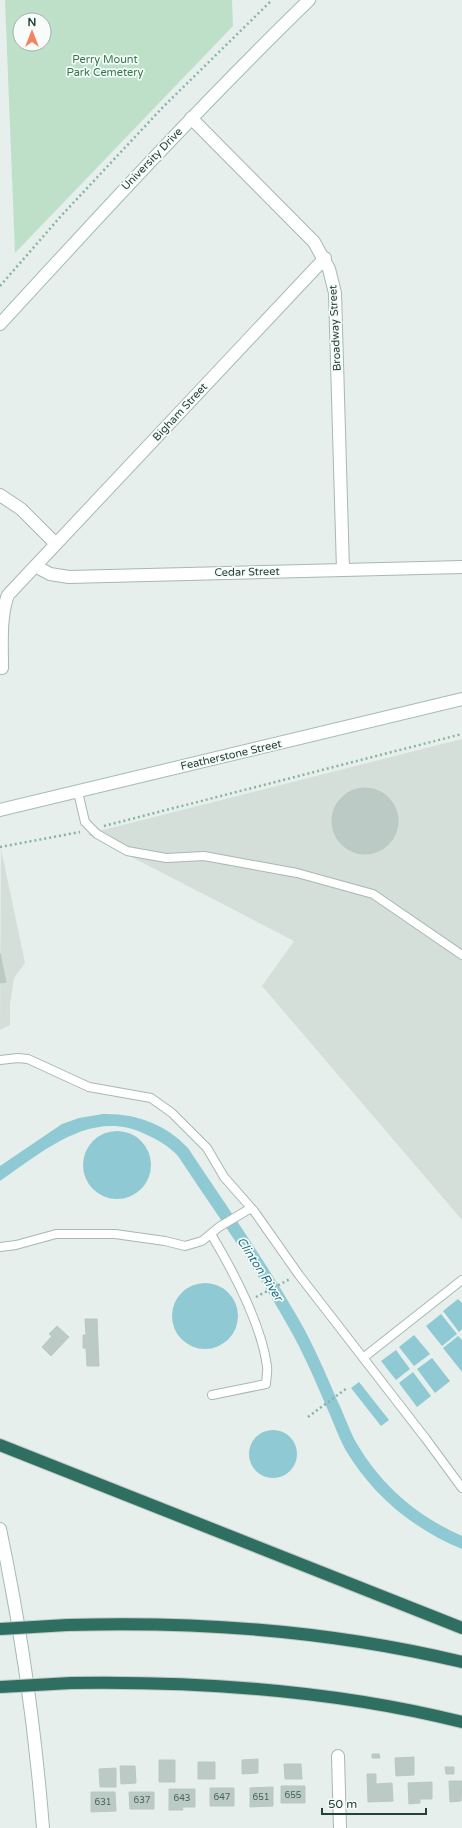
<svg xmlns="http://www.w3.org/2000/svg" width="462" height="1828" font-family="'Varela Round',sans-serif">
<rect width="100%" height="100%" fill="#e6efeb"/>
<!-- built -->
<path fill="#d4dfda" d="M462,739V1220L262,986L294,941L87,834Z
M1,849L25,963L14,978L10,1004V1025L0,1030Z"/>
<!-- green -->
<path fill="#bfe0c8" fill-rule="evenodd" d="M5,0H232L233,26L15,253ZM20,20H44V44H20Z"/>
<!-- water -->
<path fill="#8ec9d4" d="M103,1114C135,1113 166,1124 188,1148C225,1204 264,1259 298,1318C313,1344 325,1372 337,1400C344,1414 349,1430 357,1444C382,1486 417,1516 462,1536V1549C413,1529 372,1495 345,1449C338,1436 333,1421 327,1408C315,1380 303,1352 288,1326C255,1267 215,1212 178,1156C169,1146 158,1140 145,1134C91,1108 43,1152 0,1181V1166L62,1124L79,1118Z
M83 1165a34 34 0 1 1 68 0a34 34 0 1 1-68 0Z
M172 1316a33 33 0 1 1 66 0a33 33 0 1 1-66 0Z
M458,1299L462,1303V1329L459,1332L443,1311Z
M441,1314L457,1334L442,1346L426,1326Z
M414,1335L430,1354L414,1366L399,1347Z
M458,1336L462,1340V1372L443,1348Z
M396,1350L410,1369L396,1380L381,1361Z
M432,1358L450,1381L435,1393L417,1369Z
M413,1372L431,1396L417,1407L399,1383Z
M359,1382L389,1420L381,1426L351,1388Z
M249 1454a24 24 0 1 1 48 0a24 24 0 1 1-48 0Z"/>
<!-- building -->
<path fill="#bbcac4" stroke="#b8c9c2" d="M332 821a33 33 0 1 1 66 0a33 33 0 1 1-66 0Z
M0,953L6,982L0,983Z
M85,1319H97L99,1366H87L86,1348H83V1335H86Z
M57,1326L69,1337L51,1356L42,1347L52,1336L49,1334Z
M372,1754H379L380,1758H372Z
M414,1757V1775L396,1776L395,1758Z
M258,1759V1773L242,1774V1760Z
M159,1760H175V1782H159Z
M198,1762H215V1779H198Z
M284,1764H301L302,1779H285Z
M120,1766H135L136,1783L121,1784Z
M445,1767H454V1774H446Z
M116,1768V1787H100L99,1769Z
M367,1774H376V1784L392,1783L393,1801L368,1802Z
M449,1781H462L461,1801L450,1802Z
M432,1782V1799H420V1803L409,1804L408,1783Z
M281,1786H305V1803H281Z
M273,1787V1806L250,1807V1788Z
M210,1788H234V1806H210Z
M169,1789H195V1807H182L183,1810H169Z
M91,1792H115L116,1811L91,1812Z
M129,1792H154V1809H130Z"/>
<g fill="none" stroke-linecap="round" stroke-linejoin="round">
<!-- lane casing -->
<g stroke="#a8b8b2" stroke-width="10">
<path id="lane" d="M78,792L85,822L97,834L127,851L166,858L204,856L297,873L373,894L462,955
M0,1060L18,1058L28,1059L89,1087L151,1098L172,1113L207,1148L224,1177L254,1211L299,1275L426,1439L462,1488
M211,1234C233,1271 261,1323 267,1366C268,1372 266,1378 266,1384L212,1395
M0,1247L16,1245L56,1234H115L165,1241L185,1246L202,1241L219,1227L251,1208
M363,1358L462,1280"/>
</g>
<!-- street casing -->
<g stroke="#a8b8b2" stroke-width="14">
<path id="street" d="M191,118L314,242L329,269L335,293L343,570
M0,495L21,509L56,544
M35,566L50,574L69,577L462,567
M2,668C2,644 0,616 8,595L325,258
M338,1756L340,1828"/>
</g>
<!-- secondary casing -->
<g stroke="#a4bbb3" stroke-width="14">
<path id="secondary" d="M0,324C101,214 202,104 309,0
M0,810L462,699
M0,1529C21,1628 35,1727 43,1828"/>
</g>
<!-- highway casing -->
<g stroke="#c2cac8" stroke-width="14">
<path id="highway" d="M0,1445L462,1628
M67,1625C199,1621 333,1631 462,1662
M71,1683C202,1681 334,1690 462,1722"/>
</g>
<!-- path -->
<path stroke="#86b3a5" stroke-width="2.5" stroke-dasharray="2 3" stroke-linecap="butt" d="M0,286L61,216L163,107L272,0
M104,826L462,734
M0,847L80,832
M256,1297L290,1279
M308,1417L347,1388"/>
<!-- lane -->
<use href="#lane" stroke="#fff" stroke-width="8"/>
<!-- street -->
<use href="#street" stroke="#fff" stroke-width="12"/>
<!-- secondary -->
<use href="#secondary" stroke="#fff" stroke-width="12"/>
<!-- highway -->
<use href="#highway" stroke="#2f6f62" stroke-width="12"/>
<!-- highway-bridge casing -->
<g stroke="#c2cac8" stroke-width="14" stroke-linecap="butt">
<path id="highway-bridge" d="M0,1629L67,1625
M0,1687L71,1683"/>
</g>
<!-- highway-bridge -->
<use href="#highway-bridge" stroke="#2f6f62" stroke-width="12"/>
</g>
<g text-anchor="middle" dominant-baseline="central" stroke-width="3.5" stroke-linejoin="round" paint-order="stroke">
<!-- number labels -->
<g font-size="9" fill="#4a645c">
<text x="293" y="1795">655</text>
<text x="222" y="1797">647</text>
<text x="261" y="1797">651</text>
<text x="182" y="1798">643</text>
<text x="142" y="1800">637</text>
<text x="103" y="1802">631</text>
</g>
<!-- park labels -->
<g font-size="11" fill="#2d7a4b" stroke="#f7fbf9">
<text x="105" y="59">Perry Mount<tspan x="105" dy="13">Park Cemetery</tspan></text>
</g>
<!-- street labels -->
<g font-size="11" fill="#24423a" stroke="#f7fbf9">
<text transform="translate(152 159) rotate(-46)">University Drive</text>
<text transform="translate(335 328) rotate(-93)">Broadway Street</text>
<text transform="translate(180 412) rotate(-47)">Bigham Street</text>
<text transform="translate(247 572) rotate(-1)">Cedar Street</text>
<text transform="translate(231 755) rotate(-13)">Featherstone Street</text>
</g>
<!-- water labels -->
<g font-size="12" font-style="italic" fill="#1c6f80" stroke="#f7fbf9">
<text transform="translate(260 1269) rotate(57)">Clinton River</text>
</g>
</g>
<!-- north arrow -->
<g transform="translate(32 32)"><circle r="19" fill="#f7fbf9" stroke="#a3b1ad"/>
<path d="M0-3L7 15L0 10L-7 15Z" fill="#f4845f"/>
<text y="-6" font-size="11" font-weight="bold" text-anchor="middle" fill="#24423a">N</text>
</g>
<!-- scale -->
<path d="M322 1808v6h104v-6" fill="none" stroke="#24423a" stroke-width="2"/>
<text x="328" y="1808" font-size="12" fill="#24423a" stroke="#f7fbf9" stroke-width="3" paint-order="stroke">50 m</text>
</svg>
